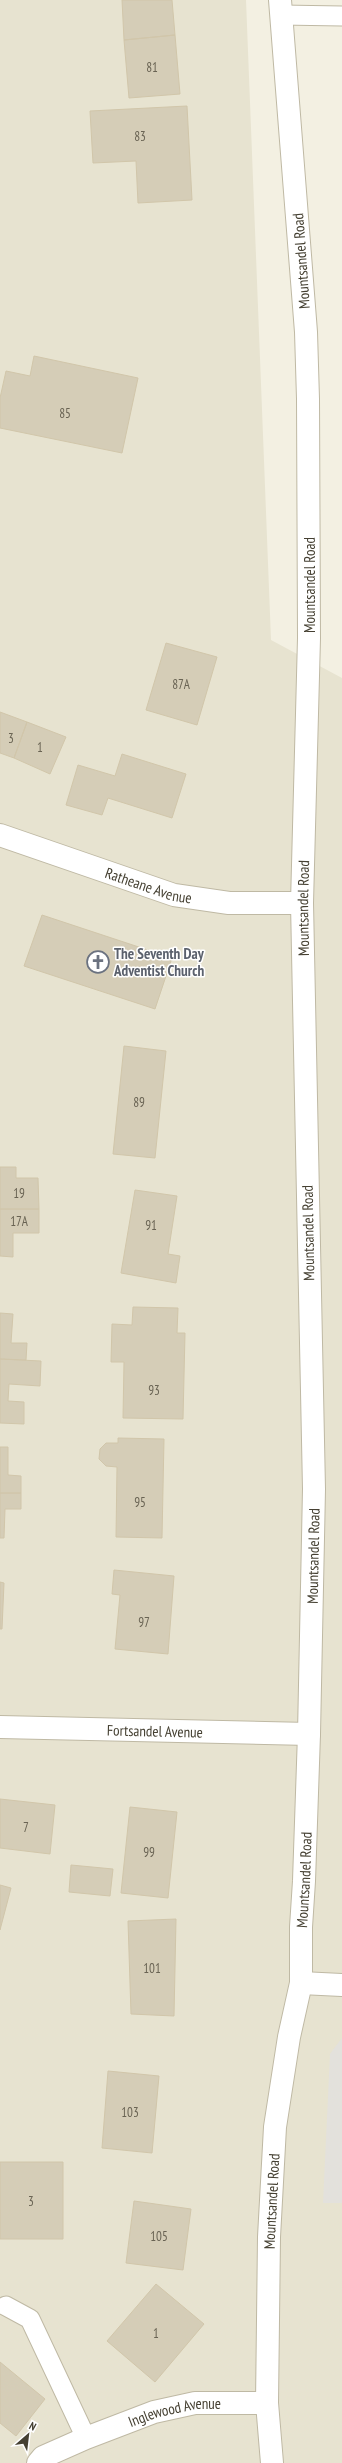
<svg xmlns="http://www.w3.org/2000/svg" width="342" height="2463" font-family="'PT Sans Narrow',sans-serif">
<rect width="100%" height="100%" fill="#f3f0e2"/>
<!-- residential -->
<path fill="#e7e3d0" d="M0,0H246L271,640L342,678V2463H0Z"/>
<!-- parking -->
<path fill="#e3e1dc" d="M342,2038V2203H323L330,2054Z"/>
<!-- building -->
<path fill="#d5cdb7" stroke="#d1c6aa" d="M122,0H172L175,35L124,40Z
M175,35L180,94L129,98L124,40Z
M187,106L192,200L138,203L136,161L93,163L90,111Z
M34,356L138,378L122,453L0,428V398L6,371L30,376Z
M166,643L217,657L197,725L146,710Z
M0,712L27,722L14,758L0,753Z
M27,722L66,737L50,774L14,758Z
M122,754L186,774L172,818L108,798L102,815L66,805L78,765L115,776Z
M42,915L172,958L155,1009L24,966Z
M124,1046L166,1051L155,1158L113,1154Z
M0,1167H16V1178H38L39,1209H0Z
M135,1190L177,1196L168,1254L180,1256L176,1283L121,1273Z
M0,1209H39V1233H13V1257L0,1256Z
M133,1307L178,1308L177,1333H185L183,1419L123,1418L124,1362H111L112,1324L132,1325Z
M0,1313L13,1314L11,1343H27L26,1360L0,1359Z
M0,1359L41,1361L40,1386L9,1384L8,1401L24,1402V1424L0,1423Z
M118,1438L164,1439L162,1538L116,1537L117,1467L106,1466L99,1459L100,1449L106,1443H118Z
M0,1447H8V1475L21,1476V1493H0Z
M0,1493H21V1509H5L4,1538H0Z
M114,1570L174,1576L168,1654L115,1649L120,1595L112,1594Z
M0,1582L4,1583L2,1629H0Z
M0,1799L55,1805L50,1854L0,1848Z
M130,1807L177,1812L168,1898L121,1893Z
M71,1865L113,1869L110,1896L69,1892Z
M0,1885L11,1888L0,1930Z
M176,1919L174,2016L131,2014L128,1921Z
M108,2071L159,2076L152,2153L102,2148Z
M0,2162H63V2239H0Z
M134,2201L191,2209L183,2270L126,2263Z
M156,2284L204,2324L155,2382L107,2341Z
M0,2362L45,2399L16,2436L0,2423Z"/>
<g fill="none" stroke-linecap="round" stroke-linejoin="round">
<!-- service casing -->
<g stroke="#bfb9a4" stroke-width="21">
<path id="service" d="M281,15L342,16
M6,2306L30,2319L86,2438"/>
</g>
<!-- minor casing -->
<g stroke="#bfb9a4" stroke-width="24">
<g id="minor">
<path id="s1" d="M0,835L174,895L229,903H302"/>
<path id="s2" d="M0,1727L309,1734"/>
<path d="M301,1983L342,1985"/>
<path id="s3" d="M38,2463L43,2457L86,2438L154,2412L195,2403H267"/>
</g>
</g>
<!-- tertiary casing -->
<g stroke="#bfb9a4" stroke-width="24">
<g id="tertiary">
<path id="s4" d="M272,2463L267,2403L269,2237L275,2127L289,2037L301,1983V1927L304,1881L309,1734L314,1489L302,903L309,638L308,399L306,332L280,0"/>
</g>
</g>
<!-- service -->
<use href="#service" stroke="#fff" stroke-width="19"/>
<!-- minor -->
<use href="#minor" stroke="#fff" stroke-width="22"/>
<!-- tertiary -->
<use href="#tertiary" stroke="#fff" stroke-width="22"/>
</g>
<!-- icons -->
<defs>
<g id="church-ring" transform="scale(1.15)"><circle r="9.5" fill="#fff" stroke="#6b7280" stroke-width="1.5"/><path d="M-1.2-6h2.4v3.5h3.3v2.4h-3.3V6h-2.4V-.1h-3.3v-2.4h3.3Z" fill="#6b7280"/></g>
</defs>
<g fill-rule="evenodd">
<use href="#church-ring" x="98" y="962"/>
</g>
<g text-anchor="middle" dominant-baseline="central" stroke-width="3" stroke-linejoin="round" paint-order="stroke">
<!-- number labels -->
<g font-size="13" fill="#696353">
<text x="152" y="67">81</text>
<text x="140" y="136">83</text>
<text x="65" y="413">85</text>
<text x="181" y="684">87A</text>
<text x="11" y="738">3</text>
<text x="40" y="747">1</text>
<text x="139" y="1102">89</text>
<text x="19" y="1193">19</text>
<text x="19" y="1221">17A</text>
<text x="151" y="1225">91</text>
<text x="154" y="1390">93</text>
<text x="140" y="1502">95</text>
<text x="144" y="1622">97</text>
<text x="26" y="1827">7</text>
<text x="149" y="1852">99</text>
<text x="152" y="1968">101</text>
<text x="130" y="2112">103</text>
<text x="31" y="2201">3</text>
<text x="159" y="2236">105</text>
<text x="156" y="2333">1</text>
</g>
<!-- street labels -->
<g font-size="15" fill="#454032" stroke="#fff">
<text transform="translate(301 261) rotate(-94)">Mountsandel Road</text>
<text transform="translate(309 585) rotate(-90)">Mountsandel Road</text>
<text stroke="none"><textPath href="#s1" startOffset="157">Ratheane Avenue</textPath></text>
<text stroke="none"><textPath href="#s4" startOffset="1558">Mountsandel Road</textPath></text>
<text transform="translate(308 1233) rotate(-91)">Mountsandel Road</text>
<text stroke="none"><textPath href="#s4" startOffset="910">Mountsandel Road</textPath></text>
<text stroke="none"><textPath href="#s2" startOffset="155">Fortsandel Avenue</textPath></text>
<text stroke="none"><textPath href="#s4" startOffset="586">Mountsandel Road</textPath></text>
<text stroke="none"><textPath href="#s4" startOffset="262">Mountsandel Road</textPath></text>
<text stroke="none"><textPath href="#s3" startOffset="148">Inglewood Avenue</textPath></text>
</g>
<!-- worship labels -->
<g font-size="15" font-weight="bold" fill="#5b616d" stroke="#fff" text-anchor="start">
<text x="114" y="953">The Seventh Day<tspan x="114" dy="17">Adventist Church</tspan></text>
</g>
</g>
<!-- north arrow -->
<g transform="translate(28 2435) rotate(28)" stroke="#ffffff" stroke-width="3" paint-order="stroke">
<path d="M0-3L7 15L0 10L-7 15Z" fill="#454032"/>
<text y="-6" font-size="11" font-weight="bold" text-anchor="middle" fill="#454032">N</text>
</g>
</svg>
